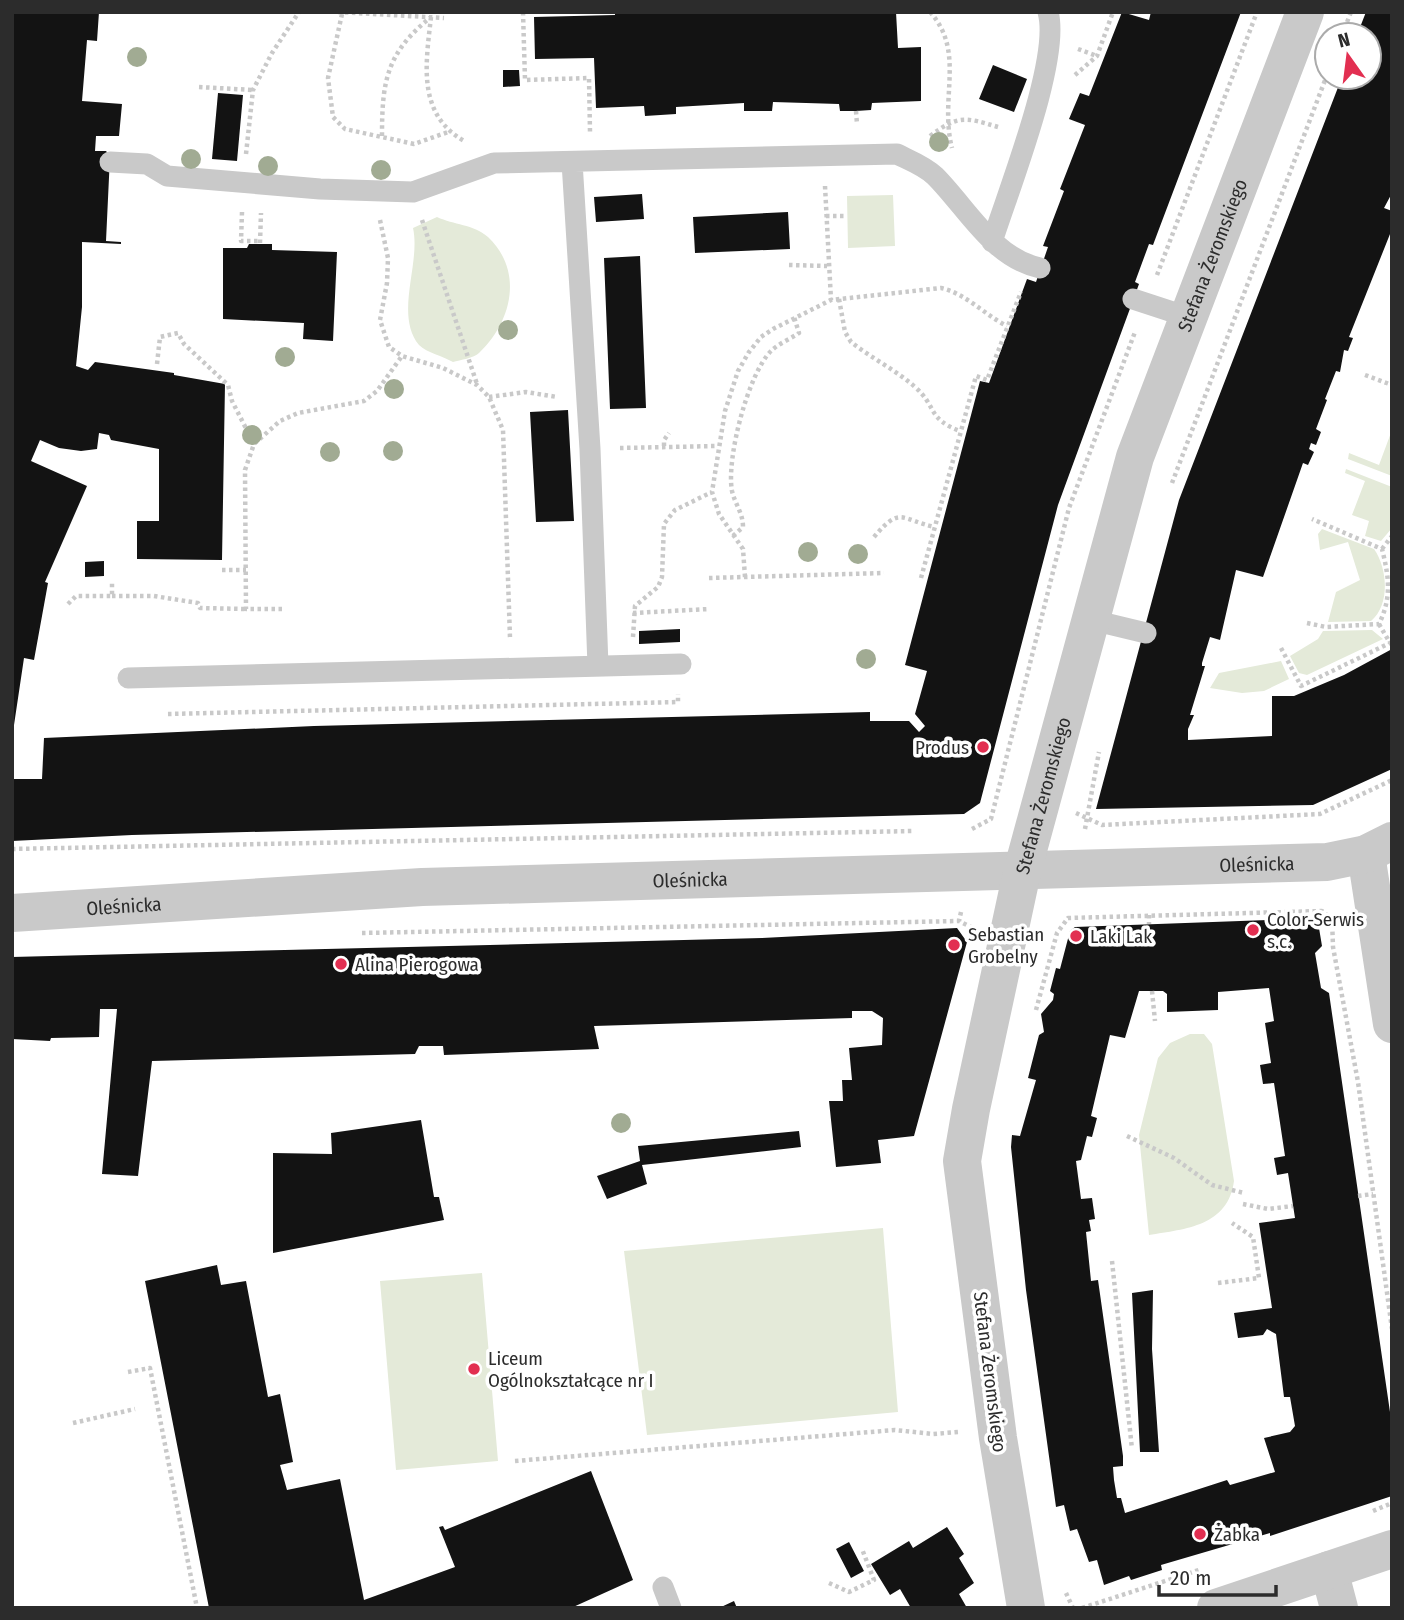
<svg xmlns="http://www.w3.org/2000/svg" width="1404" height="1620" font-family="'Fira Sans Condensed',sans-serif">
<rect width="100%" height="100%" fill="#fff"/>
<!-- green -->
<path fill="#e4ead9" d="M893,195L895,246L848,248L847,196Z
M437,217C454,225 473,224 488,237C524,271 512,322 479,353C474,358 460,360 453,362C443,356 427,353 419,345C394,314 421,264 413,228Z
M1392,430V476L1348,459L1349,453L1379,465Z
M1346,469L1392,487V528L1381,541L1365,536L1369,521L1352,515L1365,481L1345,473Z
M1322,529L1374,549C1388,569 1390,605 1371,621L1328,622L1336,592L1360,580L1348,542L1320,550L1318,534Z
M1372,630L1383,639L1307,675L1299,673L1290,656L1318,639L1323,631Z
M1281,661L1289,679L1264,691L1242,693L1210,688L1219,673Z
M1190,1034H1204L1212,1044L1234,1181C1228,1226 1186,1229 1149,1235L1139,1135L1158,1058L1170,1043Z
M883,1228L898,1412L647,1435L624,1251Z
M482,1273L498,1461L396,1470L380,1281Z"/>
<!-- building -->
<path fill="#131313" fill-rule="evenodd" d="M12,12H99L97,41L87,40L82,101L122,104L119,136H96L95,151H106L110,156L106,241L121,242V244L82,242V307L76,366L88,370L95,362L174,373V375L225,384L222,560L137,559V521H159V449L111,440L109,435L99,433L97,449L81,451L59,448L40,440L31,461L87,486L45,582L48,583L34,660L24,658L14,725Z
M615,12H896L898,48L921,47V101L872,103L871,110L856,111H840L839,104L773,102L772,111H744V103L676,107V114L645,116L644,106L596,108L594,58L535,59L534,17L615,15Z
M1122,12L1149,20L1151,12H1241L1159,229L1153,245L1149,244L1135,282L1139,284L1058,505L980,803L964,814L132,835L12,841V779H42L44,738L314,726L870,712V721H909L919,732L925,726L915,714L927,671L905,665L980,381L989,383L1027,279L1036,282L1048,247L1043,246L1064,191L1060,189L1085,125L1069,119L1080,93L1089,96Z
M1366,12H1392V193L1384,208L1392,211V229L1349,337L1353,338L1348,351L1344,350L1340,372L1336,371L1325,399L1327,400L1316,429L1321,432L1316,445L1311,443L1309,449L1314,452L1308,465L1303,463L1263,577L1236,570L1220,640L1210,637L1202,663V666H1205L1190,715H1194L1188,729V740L1272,736V696H1294L1344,675L1392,649V769L1313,805L1096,809L1179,500L1342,77H1369V35H1357Z
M993,65L1027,79L1014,112L979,99Z
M503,70H519L520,86L503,87Z
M218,93L243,95L237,161L212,159Z
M642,194L644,219L596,222L594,197Z
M788,212L790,249L695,253L693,217Z
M249,244H272V250L337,252L333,341L303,339L304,323L223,319V248H247Z
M640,256L646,408L610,409L604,258Z
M568,410L574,521L536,522L530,412Z
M104,561V576L85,577V562Z
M680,629V642L639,644V631Z
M1293,919H1309L1319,928L1322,946L1315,953L1321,988L1329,993L1390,1412L1392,1496L1270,1536V1533L1161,1565L1162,1570L1131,1580L1129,1576L1104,1585L1097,1560L1089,1562L1077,1529L1070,1531L1064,1505L1056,1507L1026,1290L1011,1147L1012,1135L1020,1136L1036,1080L1028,1078L1039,1035L1044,1032L1041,1014L1053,1000L1054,994L1050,991L1056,968L1060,969L1070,931L1075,927L1268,920L1274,927L1288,926ZM1269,988L1274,1021L1265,1023L1271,1063L1260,1065L1263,1084L1274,1083L1285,1156L1274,1158L1277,1175L1288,1173L1295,1218L1259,1223L1272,1308L1234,1313L1238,1338L1263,1335L1267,1329L1276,1334L1284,1397H1290L1295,1426L1290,1432L1264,1438L1275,1472L1230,1485L1227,1480L1125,1513L1121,1498H1117L1114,1480L1113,1467L1123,1466V1456L1098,1280L1091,1281L1086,1232L1091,1231L1089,1220L1095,1219L1092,1198L1081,1199L1076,1161L1081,1160L1087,1136L1092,1137L1097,1118L1091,1116L1110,1035L1125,1038L1139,991H1163L1167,994V1012L1218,1010V992Z
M957,928L967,942L914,1136L878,1140L881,1163L836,1167L829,1101H843L842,1080H852L849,1048L882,1045L883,1018L872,1011H852V1018L594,1026L599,1049L444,1055L443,1046H419L415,1054L152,1061L138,1176L102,1174L117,1009H100L99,1037L51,1038L50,1041L12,1039V957L762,938Z
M421,1120L434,1197H439L444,1220L273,1253V1153L332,1154L331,1133Z
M799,1131L801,1147L642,1165L647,1184L607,1199L597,1176L640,1161L638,1146Z
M217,1265L221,1285L246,1281L268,1397L280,1394L293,1462L280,1465L287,1490L340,1479L364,1600L455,1567L439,1527L443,1526L445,1530L591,1471L633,1580L571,1608H209L145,1281Z
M1153,1290L1152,1349L1159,1452H1140L1132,1293Z
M947,1527L964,1554L959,1558L974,1583L959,1594L967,1608H911L900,1589L890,1595L871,1564L909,1541L913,1548Z
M849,1542L864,1571L851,1578L836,1549Z
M734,1601L737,1608H719Z"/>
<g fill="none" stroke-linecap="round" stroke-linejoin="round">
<!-- path -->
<path stroke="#c9c9c9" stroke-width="4.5" stroke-dasharray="3.5 3.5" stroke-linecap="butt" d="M338,12L444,18
M523,12L525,80L589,78L590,132
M930,12C966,52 939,98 952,148
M342,14L328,78L333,117L345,129L414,144L451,131
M431,17C426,63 416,115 466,142
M1342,35L1351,12
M1078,49L1097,56
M1075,75L1097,56L1113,12
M199,87L253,90
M856,111L857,124
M382,136C382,82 386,53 431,17
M930,136C958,115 965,117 998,127
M246,154L253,90L272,53L299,12
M825,186L831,300
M242,212L241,241H260
M826,216H847
M380,220L388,258L387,283L380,320L389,347L402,356L443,368L477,385L489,397L503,430L510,638
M422,220L477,384
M260,243L261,213
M789,265L827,266
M1157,275L1257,12
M839,299L845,332L851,342C871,358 896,370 915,387C937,406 927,419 960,431
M157,364L160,337L178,333L184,344L228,385L232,401L254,444
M1365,375L1392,385
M489,397L526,392L557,397
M664,446V440L669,433
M620,448L717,446
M1172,483L1327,75
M733,536L743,527C743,513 735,504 732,491C726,459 748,374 771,351C778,344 790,339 799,333L794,317
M874,537C901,505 901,520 935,527
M1382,549L1392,536
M222,570H246
M745,577L743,549L719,514L712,492L725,411L738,371L749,352L761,337L773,329L831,300L941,288C965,293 985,315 1007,326
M709,578L884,573
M921,578L976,376L987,380L1021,292
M112,596H154L198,603L200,608L246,609
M68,604L76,596H112V583
M282,609H246L245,470L254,444L280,421L298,413L364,401L377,391L402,356
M633,613L709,609
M1307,623L1326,627L1379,624C1392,597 1389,577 1382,549L1312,519
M1379,624L1390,643
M633,637L635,606L658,587L662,577L664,524L675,510L712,492
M1281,648L1301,686L1392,642
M168,714L678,702V694
M1076,813L1102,825L1320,814L1392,780
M972,829L991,819L1069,508L1135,332
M1085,829L1099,752
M12,849L914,831
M961,912L959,921L971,927
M1149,915V924
M362,933L959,921
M1152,991L1155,1021
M1036,1010L1057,933L1068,918L1322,911L1332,919L1333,947L1358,1082L1392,1329
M1127,1136L1174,1158L1212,1185L1244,1193
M1358,1196L1373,1194
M1243,1204L1268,1209L1293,1206
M1112,1261L1132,1449
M1218,1283L1259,1278L1253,1237L1232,1223
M128,1372L150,1368L197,1608
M73,1423L135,1409
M515,1461L895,1430L933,1434L958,1432
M1373,1511L1392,1503
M829,1583L849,1592L874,1580L862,1549
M1066,1593L1073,1608
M1082,1608L1199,1570"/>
<!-- lane -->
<path stroke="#c9c9c9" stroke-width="21" d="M110,162L147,164L167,176L320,189L413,192L494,163L897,154C909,160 925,166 935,176C967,208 993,258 1040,268
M572,162L590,449L598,666
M992,242C1008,191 1061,59 1048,12
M1133,299L1188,317
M1092,620L1146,633
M128,678L681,664
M663,1587L671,1608"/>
<!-- street -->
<g stroke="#c9c9c9" stroke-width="38">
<path d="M1366,854L1392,1024"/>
<path id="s1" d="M12,913L422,887L1327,862L1366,854L1392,841"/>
<path d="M1329,1570L1339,1608"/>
<path id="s2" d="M1026,1608L998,1438L962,1161L971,1109L1022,872L1135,457L1305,12"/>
<path d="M1216,1608L1392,1549"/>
</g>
</g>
<!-- trees -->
<g fill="#a1ab93">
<circle cx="137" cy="57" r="10"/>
<circle cx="939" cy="142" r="10"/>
<circle cx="191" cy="159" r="10"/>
<circle cx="268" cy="166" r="10"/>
<circle cx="381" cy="170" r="10"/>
<circle cx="508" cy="330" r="10"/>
<circle cx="285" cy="357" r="10"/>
<circle cx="394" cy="389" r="10"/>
<circle cx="252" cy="435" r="10"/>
<circle cx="393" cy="451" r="10"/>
<circle cx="330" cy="452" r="10"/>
<circle cx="808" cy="552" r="10"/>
<circle cx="858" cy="554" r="10"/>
<circle cx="866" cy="659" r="10"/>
<circle cx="621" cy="1123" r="10"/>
</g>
<!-- markers -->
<g fill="#e22f51" stroke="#fff" stroke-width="2.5">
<circle cx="983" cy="747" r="7"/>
<circle cx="1253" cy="930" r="7"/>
<circle cx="1076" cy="936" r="7"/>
<circle cx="954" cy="945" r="7"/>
<circle cx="341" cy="964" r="7"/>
<circle cx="474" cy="1369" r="7"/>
<circle cx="1200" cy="1534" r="7"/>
</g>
<g text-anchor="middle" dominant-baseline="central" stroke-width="7" stroke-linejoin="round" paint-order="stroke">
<!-- street labels -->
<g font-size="19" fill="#2c2c2c" stroke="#fff">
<text stroke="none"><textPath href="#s2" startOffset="1393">Stefana Żeromskiego</textPath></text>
<text stroke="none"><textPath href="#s2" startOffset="826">Stefana Żeromskiego</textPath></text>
<text stroke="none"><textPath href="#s1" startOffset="1246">Oleśnicka</textPath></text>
<text stroke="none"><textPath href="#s1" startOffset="679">Oleśnicka</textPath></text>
<text stroke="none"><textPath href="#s1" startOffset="112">Oleśnicka</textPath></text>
<text transform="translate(990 1372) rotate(83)">Stefana Żeromskiego</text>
</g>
<!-- poi labels -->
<g font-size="19" fill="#2c2c2c" stroke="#fff" text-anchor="start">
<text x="969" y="747" text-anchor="end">Produs</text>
<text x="1267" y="919">Color-Serwis<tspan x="1267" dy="22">s.c.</tspan></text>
<text x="968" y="934">Sebastian<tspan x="968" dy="22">Grobelny</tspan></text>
<text x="1090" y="936">Laki Lak</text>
<text x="355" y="964">Alina Pierogowa</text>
<text x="488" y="1358">Liceum<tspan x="488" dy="22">Ogólnokształcące nr I</tspan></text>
<text x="1214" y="1534">Żabka</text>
</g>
</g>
<!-- border -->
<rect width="1404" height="1620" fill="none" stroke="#2c2c2c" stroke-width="28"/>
<!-- north arrow -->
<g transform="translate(1348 56) rotate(346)"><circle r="33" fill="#ffffff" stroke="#ababab" stroke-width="2"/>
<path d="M0-5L12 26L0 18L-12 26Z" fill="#e22f51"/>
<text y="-10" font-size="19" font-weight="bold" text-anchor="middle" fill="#2c2c2c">N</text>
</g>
<!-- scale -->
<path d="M1159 1585v10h117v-10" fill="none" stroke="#2c2c2c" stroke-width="3.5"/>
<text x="1170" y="1585" font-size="21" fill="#2c2c2c" stroke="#ffffff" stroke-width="5" paint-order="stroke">20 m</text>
</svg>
